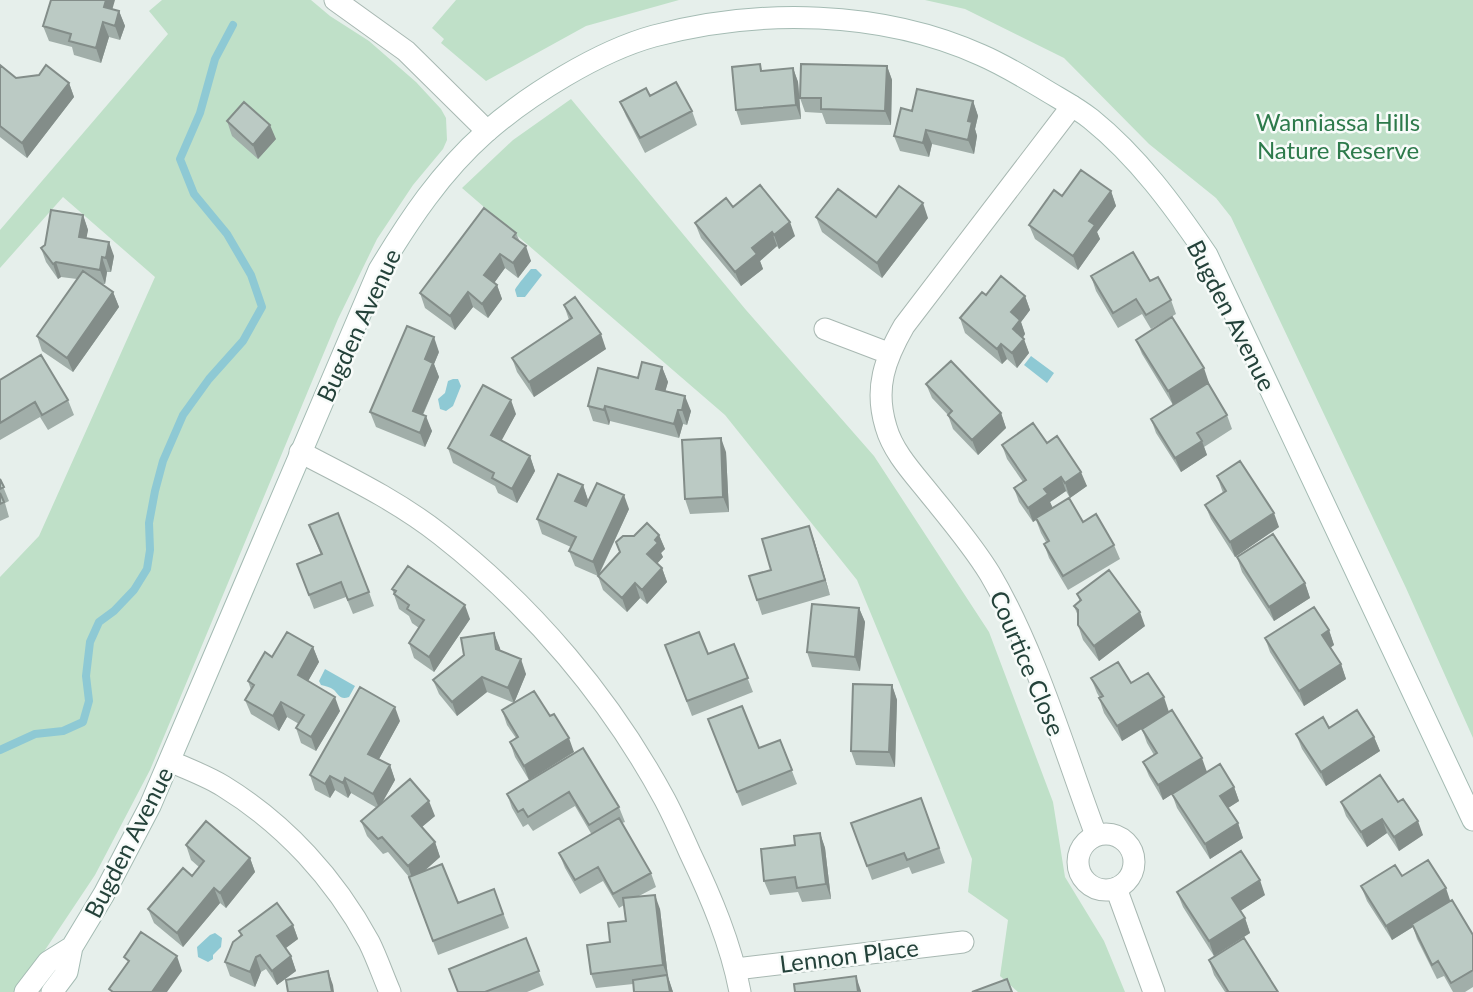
<svg xmlns="http://www.w3.org/2000/svg" width="1473" height="992" font-family="Lato,sans-serif">
<rect width="100%" height="100%" fill="#e6efeb"/>
<!-- green -->
<path fill="#bfe0c8" d="M162,0H311L330,16L369,41L416,82L441,109L446,118L447,140L443,149L413,185L377,239L338,319L150,770L95,875L17,992H0V577L39,536L155,277L63,197L0,268V230L168,34L149,11Z
M456,0H679L586,26L486,81L441,43L444,39L432,28Z
M925,0H1473V738L1406,588L1231,217L1216,198L1149,144L1064,58L965,9Z
M571,99L746,310L874,456L989,632L1053,802L1065,877L1104,941L1125,992H1018L1000,976L1008,920L968,892L972,859L857,580L725,415L462,188L513,140Z"/>
<!-- water -->
<path fill="#8ec9d4" d="M531,269H536L542,275L525,297H517L515,290C516,287 529,271 531,269Z
M1031,356L1054,373L1047,383L1024,365Z
M453,379H458L461,386L453,406L446,411L440,409L438,399L445,393L448,381Z
M325,669L355,686L349,697C340,700 339,695 334,690C330,687 325,686 321,685L319,681Z
M215,933L222,938L221,947L213,955V959L208,962L198,957L197,947L210,935Z"/>
<g fill="none" stroke-linecap="round" stroke-linejoin="round">
<!-- stream -->
<path stroke="#8ec9d4" stroke-width="8" d="M0,750L35,734L63,731L83,722L89,701L86,676L90,642L99,622L114,611L134,590L147,569L150,550L149,523L155,491L163,461L183,415L209,379L243,341L262,307L251,275L227,234L194,194L180,159L200,113L215,59L233,25"/>
<!-- street casing -->
<g stroke="#a8b8b2" stroke-width="23">
<path id="street" d="M335,0L406,51L487,131
M1072,106L904,326C885,359 874,388 886,427C893,452 913,473 929,493C950,519 973,546 990,574C1036,652 1064,750 1096,835
M825,329L888,353
M300,452C348,477 398,501 441,535C533,607 610,698 665,800C674,817 682,835 690,853C711,897 731,944 740,992
M170,761C187,769 207,776 223,786C285,824 335,879 369,942C377,958 383,976 390,992
M1078 862a28 28 0 1 1 56 0a28 28 0 1 1-56 0Z
M1116,888L1154,992
M736,969L963,942"/>
</g>
<!-- secondary casing -->
<g stroke="#a4bbb3" stroke-width="23">
<path id="secondary" d="M25,992L48,962L72,947
M52,992L67,972L72,947L104,894L150,806L379,270C409,220 441,172 485,133C528,95 599,51 654,36C759,8 881,10 981,55C1002,64 1022,76 1042,88C1058,98 1076,107 1091,119C1138,157 1173,205 1207,255L1473,820"/>
</g>
<!-- street -->
<use href="#street" stroke="#fff" stroke-width="21"/>
<!-- secondary -->
<use href="#secondary" stroke="#fff" stroke-width="21"/>
</g>
<!-- wall -->
<path fill="#a1aea9" d="M113,9L119,11L125,26L120,40L109,37L101,63L74,55L72,47L49,41L43,26Z
M760,64L762,71L793,68L798,82L801,119L741,125L736,110Z
M0,65L16,78L69,83L74,97L27,158L0,137Z
M887,66L892,80L891,125L826,124L822,113L805,112L800,98Z
M650,96L692,111L697,125L645,153L626,116L620,102Z
M973,101L978,116L975,129L977,136L974,154L932,144L929,157L900,151L894,136L912,111Z
M227,121L276,139L258,159L232,136Z
M1111,191L1116,206L1097,232L1100,239L1078,270L1035,239L1029,225L1062,196Z
M733,207L795,236L779,249L777,246L760,261L763,269L741,286L701,238L695,223Z
M83,215L88,230L86,238L114,256L111,272H107L105,284H101L113,292L119,307L73,372L42,351L37,336L77,279L61,277L58,279L46,262L41,248Z
M816,217H876L928,218L882,278L822,232Z
M516,233L520,242L531,261L518,278L505,268L494,283L497,285L502,299L488,318L473,307L455,330L425,308L420,293Z
M1091,276L1150,281L1171,300L1176,314L1151,329L1142,314L1118,328L1096,291Z
M986,295L1025,296L1030,310L1021,322L1025,334L1023,338L1029,353L1017,368L1007,359L1002,364L965,333L960,318Z
M564,305L606,349L534,397L517,372L512,358L569,320Z
M1136,340L1209,383L1208,384L1227,415L1232,429L1204,447L1207,455L1181,472L1156,433L1151,419L1173,405L1142,354Z
M439,352L434,364L439,377L423,415L432,431L425,447L376,427L370,412Z
M662,367L668,382L665,391L691,411L687,425L683,424L679,438L610,421L609,425L593,421L588,406L638,378Z
M0,380L68,400L74,415L48,430L40,417L0,440Z
M926,384L1001,413L1006,428L978,455L953,429L948,415L932,398Z
M516,414L501,440L530,456L535,471L517,503L498,493L495,486L453,463L448,448Z
M1047,443L1087,486L1070,498L1066,491L1050,502L1053,508L1083,522L1114,545L1120,559L1068,590L1049,558L1044,544L1046,542L1041,533L1036,520L1033,522L1019,502L1014,488L1023,482L1007,459L1002,445Z
M726,452L729,512L690,514L685,499Z
M1217,476L1279,527L1235,557L1211,519L1205,505L1223,493Z
M0,479L9,501L5,503L9,517L0,521Z
M583,485L588,500L585,506L629,509L599,575L634,536L659,535L665,549L661,553L663,557L657,564L662,568L667,582L647,604L640,598L627,612L603,590L598,576L575,566L569,551L571,547L542,534L537,519Z
M309,525L369,592L374,606L353,614L346,597L314,609L297,564L321,555Z
M814,540L830,595L762,615L757,600L771,570Z
M1237,557L1305,583L1310,598L1274,621L1242,572Z
M392,589L470,619L434,672L414,658L409,643L419,628L412,623L409,616L399,609Z
M1077,594L1145,626L1099,661L1083,640L1078,625V616L1074,606L1080,602Z
M859,608L865,622L860,671L812,667L807,652Z
M1329,630L1334,645L1330,648L1341,664L1346,679L1304,706L1270,652L1265,638Z
M494,633L500,650L526,674L514,703L487,692L457,716L439,694L433,680Z
M734,644L753,692L692,716L665,645L708,654Z
M313,647L319,662L308,681L340,711L316,751L301,743L296,728L299,724L287,717L279,731L251,714L245,700L251,690L248,681L272,657Z
M1091,678L1131,683L1169,712L1207,772L1234,787L1239,801L1228,808L1238,823L1243,838L1210,859L1177,808L1172,794L1163,800L1149,776L1143,762L1154,755L1147,743L1142,729L1122,741L1104,713L1099,698H1100L1097,693Z
M892,685L897,700L895,767L856,765L851,751Z
M502,710L550,716L574,752L529,780L515,757L510,742L516,738L507,725Z
M708,719L759,748L780,740L797,784L742,806Z
M400,721L379,759L390,765L395,780L381,805L435,816L422,827L435,842L440,857L424,871L458,903L494,889L509,928L438,955L414,891L409,877L388,852L383,854L367,836L361,821L377,808L351,793L348,798L335,790L330,798L315,790L310,775Z
M1329,728L1374,737L1380,751L1326,786L1302,749L1296,734Z
M583,748L619,807L625,822L622,823L651,873L656,887L639,896L660,909L668,977L673,992H634L633,984L596,988L591,974L610,942L626,921L624,905L619,908L603,881L580,894L565,868L559,853L592,835L575,806L533,831L528,824L523,827L512,808L507,794Z
M921,798L945,863L912,874L909,867L872,880L851,823Z
M1341,802L1423,835L1399,851L1387,833L1367,847L1346,816Z
M820,833L825,848L831,899L802,902L798,892L770,895L764,881L795,845Z
M186,845L250,858L255,872L226,908L220,903L183,947L154,923L148,909L192,876L199,867L191,860Z
M1402,876L1451,901L1473,935V987L1465,992H1453L1444,976L1437,979L1417,939L1413,927L1392,940L1367,901L1361,886Z
M1177,892L1265,895L1240,911L1245,918L1250,933L1214,956L1183,907Z
M293,925L298,939L285,948L291,956L296,971L277,985L266,969L261,972L255,987L230,976L225,962L241,936L239,931Z
M526,938L544,985L527,992H458Z
M1209,960L1278,992H1225L1214,975Z"/>
<!-- shaded-wall -->
<path fill="#838d89" d="M106,0H115L109,21L104,7Z
M119,11L125,26L120,40L115,26Z
M103,22L109,37L101,63L96,48Z
M887,66L892,80L891,125L885,111Z
M793,68L798,82L801,119L796,105Z
M69,83L74,97L27,158L22,143Z
M973,101L978,116L975,129L977,136L974,154L968,140V121Z
M270,125L276,139L258,159L253,145Z
M926,130L932,144L929,157L923,143Z
M1111,191L1116,206L1097,232L1100,239L1078,270L1073,256L1089,221Z
M923,203L928,218L882,278L877,263Z
M83,215L88,230L84,251L79,237Z
M790,222L795,236L779,249L774,235Z
M772,232L777,246L760,261L763,269L741,286L735,272L752,248Z
M109,242L114,256L111,272L106,258Z
M526,246L531,261L518,278L513,263Z
M500,254L505,268L489,290L484,275Z
M102,257L107,272L105,284L100,270Z
M56,262L61,277L58,279L53,264Z
M497,285L502,299L488,318L482,304Z
M113,292L119,307L73,372L67,358Z
M468,292L473,307L455,330L450,316Z
M1025,296L1030,310L1021,322L1025,334L1018,344L1013,329L1011,312Z
M601,334L606,349L534,397L529,382Z
M434,337L439,352L434,364L439,377L418,425L413,411L425,359Z
M1024,339L1029,353L1017,368L1012,353Z
M1001,344L1007,359L1002,364L997,349Z
M662,367L668,382L662,403L656,389Z
M1204,368L1209,383L1173,405L1168,391Z
M685,396L691,411L687,425L682,410Z
M511,400L516,414L497,449L491,435Z
M605,406L610,421L609,425L604,410Z
M678,410L683,424L679,438L674,424Z
M1001,413L1006,428L978,455L972,440Z
M426,416L432,431L425,447L420,433Z
M721,438L726,452L729,512L723,497Z
M1202,441L1207,455L1181,472L1175,458Z
M530,456L535,471L517,503L512,489Z
M1081,472L1087,486L1070,498L1065,483Z
M1061,477L1066,491L1050,502L1053,509L1033,522L1028,508L1044,489Z
M583,485L588,500L580,515L575,501Z
M624,495L629,509L598,576L593,562Z
M1274,513L1279,527L1235,557L1230,542Z
M809,526L814,540L830,595L825,580Z
M659,535L665,549L661,553L663,557L652,569L647,554L655,540Z
M662,568L667,582L647,604L642,590Z
M635,583L640,598L627,612L622,598Z
M1305,583L1310,598L1274,621L1269,607Z
M465,605L470,619L434,672L429,657Z
M859,608L865,622L860,671L855,657Z
M1140,612L1145,626L1099,661L1094,646Z
M1329,630L1334,645L1327,650L1322,635Z
M494,633L500,648L502,663L496,649Z
M313,647L319,662L303,690L298,675Z
M521,659L526,674L514,703L508,688Z
M1341,664L1346,679L1304,706L1299,691Z
M482,677L487,692L457,716L452,702Z
M892,685L897,700L895,767L889,752Z
M335,697L340,711L316,751L311,737Z
M1164,697L1169,712L1122,741L1117,726Z
M281,702L287,717L279,731L273,716Z
M395,707L400,721L374,768L368,754Z
M1374,737L1380,751L1326,786L1321,772Z
M569,738L574,752L529,780L524,766Z
M1202,758L1207,772L1163,800L1158,785Z
M390,765L395,780L379,808L373,794Z
M330,776L335,790L330,798L325,784Z
M345,778L351,793L348,798L343,783Z
M1234,787L1239,801L1225,810L1220,796Z
M429,801L435,816L417,831L412,816Z
M1382,819L1387,833L1367,847L1361,832Z
M1418,821L1423,835L1399,851L1394,837Z
M1238,823L1243,838L1210,859L1205,844Z
M820,833L825,848L831,899L826,884Z
M435,842L440,857L413,881L408,866Z
M250,858L255,872L226,908L220,893Z
M1260,880L1265,895L1237,913L1232,898Z
M214,888L220,903L183,947L177,933Z
M1446,888L1451,903L1392,940L1386,926Z
M655,895L660,909L668,977L673,992H670L668,978L663,965Z
M1245,918L1250,933L1214,956L1209,941Z
M293,925L298,939L282,951L277,936Z
M177,956L182,971L167,992H152Z
M291,956L296,971L277,985L272,971Z
M256,957L261,972L255,987L250,972Z
M328,971L333,985L334,992H332Z
M856,976L861,991V992H858Z"/>
<!-- building -->
<path fill="#bbcac4" stroke="#838d89" stroke-width="2" d="M51,0H106L104,7L119,11L115,26L103,22L96,48L69,41L71,34L43,26Z
M760,64L761,71L793,68L796,105L736,110L732,67Z
M801,64L887,66L885,111L821,109V98H800Z
M0,65L16,78L39,75L46,65L69,83L22,143L0,126Z
M676,82L692,111L640,138L620,102L646,88L650,96Z
M917,89L973,101L968,121L972,122L968,140L926,130L923,143L894,136L901,108L912,111Z
M244,102L270,125L253,145L227,121Z
M1081,170L1111,191L1089,221L1095,225L1073,256L1029,225L1054,190L1062,196Z
M760,185L790,222L774,235L772,232L752,248L757,254L735,272L695,223L726,198L733,207Z
M899,186L923,203L877,263L816,217L838,189L876,217Z
M484,208L516,233L513,237L526,246L513,263L500,254L484,275L497,285L482,304L468,292L450,316L420,293Z
M51,210L83,215L79,237L109,242L106,258L102,257L100,270L56,262L53,264L41,248L45,245Z
M1133,252L1150,281L1158,277L1171,300L1146,315L1136,299L1113,313L1091,276Z
M83,271L113,292L67,358L37,336Z
M1001,276L1025,296L1011,312L1020,320L1013,329L1024,339L1012,353L1001,344L997,349L960,318L982,292L986,295Z
M575,297L601,334L529,382L512,358L572,318L564,305Z
M1172,317L1204,368L1168,391L1136,340Z
M407,326L434,337L425,359L433,363L413,411L426,416L420,433L370,412Z
M41,355L68,400L42,415L35,402L0,423V380Z
M951,361L1001,413L972,440L948,415L952,411L926,384Z
M642,362L662,367L656,389L685,396L682,410H678L674,424L605,406L604,410L588,406L598,368L638,378Z
M1208,383L1227,415L1197,433L1202,441L1175,458L1151,419Z
M483,385L511,400L491,435L530,456L512,489L492,478L494,473L448,448Z
M1033,423L1047,443L1057,436L1081,472L1065,483L1061,477L1044,489L1048,494L1028,508L1014,488L1026,480L1002,445Z
M721,438L723,497L685,499L682,440Z
M1240,461L1274,513L1230,542L1205,505L1226,491L1217,476Z
M558,474L583,485L575,501L586,506L597,483L624,495L593,562L569,551L576,537L537,519Z
M0,479L4,487L0,489Z
M0,493L4,502L0,504Z
M1069,498L1083,522L1096,514L1114,545L1063,576L1044,544L1049,541L1036,518Z
M338,513L369,592L348,600L341,582L309,595L297,564L322,554L309,525Z
M647,523L659,535L655,540L658,543L647,554L662,568L642,590L635,583L622,598L598,576L620,552L616,542L623,536H634Z
M809,526L825,580L757,600L749,576L771,570L762,539Z
M1273,534L1305,583L1269,607L1237,557Z
M408,566L465,605L429,657L409,643L424,620L407,609L409,605L394,594L396,591L392,589Z
M1109,570L1140,612L1094,646L1078,625V610L1074,606L1081,600L1077,594Z
M812,604L859,608L855,657L807,652Z
M1314,607L1329,630L1322,635L1341,664L1299,691L1265,638Z
M287,632L313,647L298,675L335,697L311,737L296,728L304,715L281,702L273,716L245,700L254,685L248,681L265,652L272,657Z
M699,632L708,654L734,644L748,678L687,701L665,645Z
M494,633L496,649L521,659L508,688L482,677L452,702L433,680L464,655L461,638Z
M1118,662L1131,683L1148,673L1164,697L1117,726L1099,698L1103,696L1091,678Z
M853,684L892,685L889,752L851,751Z
M360,687L395,707L368,754L390,765L373,794L345,778L343,783L330,776L325,784L310,775Z
M534,691L550,716L554,714L569,738L524,766L510,742L518,737L502,710Z
M742,706L759,748L780,740L792,770L737,792L708,719Z
M1172,710L1202,758L1158,785L1143,762L1157,753L1142,729Z
M1357,710L1374,737L1321,772L1296,734L1323,717L1329,728Z
M583,748L619,807L589,825L569,792L528,817L523,809L518,812L507,794Z
M1220,764L1234,787L1220,796L1238,823L1205,844L1172,794Z
M1380,775L1398,802L1403,799L1418,821L1394,837L1382,819L1361,832L1341,802Z
M410,779L429,801L412,816L435,842L408,866L382,837L378,839L361,821Z
M921,798L939,848L907,860L904,853L867,866L851,823Z
M619,818L651,873L613,894L598,867L575,880L559,853Z
M206,821L250,858L220,893L214,888L177,933L148,909L183,868L192,876L204,861L186,845Z
M820,833L826,884L797,888L795,877L764,881L761,849L795,845L794,836Z
M1241,851L1260,880L1232,898L1245,918L1209,941L1177,892Z
M1428,860L1446,888L1386,926L1361,886L1395,865L1402,876Z
M442,864L458,903L494,889L503,914L433,941L409,877Z
M655,895L663,965L591,974L587,945L610,942L608,923L626,921L623,898Z
M1452,900L1473,935V970L1451,983L1438,961L1432,965L1412,924Z
M277,903L293,925L277,936L291,956L272,971L260,955L256,957L250,972L225,962L233,942L242,935L239,931Z
M141,932L177,956L152,992H113L109,989L129,961L124,957Z
M526,938L539,971L485,992H458L449,969Z
M1244,938L1278,992H1227L1228,991L1209,960Z
M328,971L332,992H288L286,980Z
M667,975L670,992H634L633,980Z
M856,976L858,992H795L794,984Z
M1007,979L1012,992H972Z"/>
<g text-anchor="middle" dominant-baseline="central" stroke-width="5" stroke-linejoin="round" paint-order="stroke">
<!-- park labels -->
<g font-size="24" fill="#2d7a4b" stroke="#f7fbf9">
<text x="1338" y="121">Wanniassa Hills<tspan x="1338" dy="28">Nature Reserve</tspan></text>
</g>
<!-- street labels -->
<g font-size="24" fill="#24423a" stroke="#f7fbf9">
<text transform="translate(1232 315) rotate(63)">Bugden Avenue</text>
<text transform="translate(358 325) rotate(-65)">Bugden Avenue</text>
<text transform="translate(1028 663) rotate(67)">Courtice Close</text>
<text transform="translate(128 842) rotate(-63)">Bugden Avenue</text>
<text transform="translate(849 955) rotate(-7)">Lennon Place</text>
</g>
</g>
</svg>
